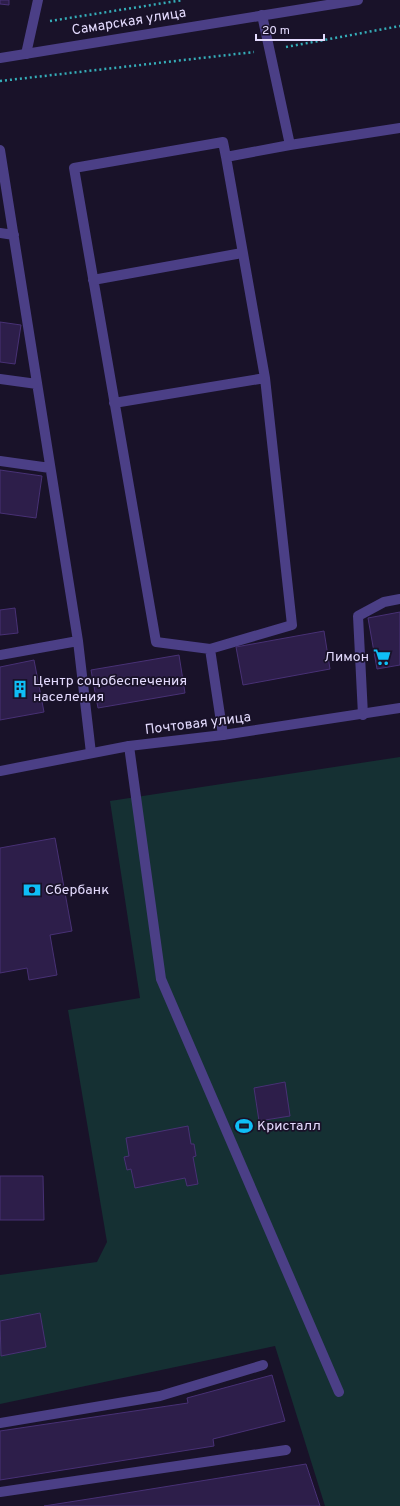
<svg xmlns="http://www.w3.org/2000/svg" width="400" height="1506" font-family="Overpass,sans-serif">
<rect width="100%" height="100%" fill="#191229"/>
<!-- green -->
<path fill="#153033" d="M400,757V1506H325L275,1346L0,1404V1275L97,1262L107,1242L68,1010L140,998L110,801Z"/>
<!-- building -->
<path fill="#2d1e4a" stroke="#483175" d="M0,0H9V5L0,4Z
M0,322L21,325L15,364L0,362Z
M0,470L42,476L36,518L0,513Z
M15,608L18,633L0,635V610Z
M400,612V665L377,669L368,618Z
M324,631L330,669L243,685L236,647Z
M179,655L185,693L98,708L91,670Z
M34,660L44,712L0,720V667Z
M55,838L72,931L50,935L57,975L29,980L27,968L0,973V848Z
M285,1082L290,1116L259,1121L254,1088Z
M188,1126L191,1144H194L196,1156L193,1157L198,1184L187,1186L185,1178L135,1188L131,1169L127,1170L124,1157L129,1156L126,1138Z
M0,1176H43L44,1220H0Z
M40,1313L46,1347L1,1356L0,1321Z
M272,1375L285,1421L213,1439L214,1446L0,1480V1431L188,1403L187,1398Z
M306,1464L320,1506H44L114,1495Z"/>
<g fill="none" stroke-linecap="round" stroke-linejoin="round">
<!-- path -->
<path stroke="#35adb8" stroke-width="2.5" stroke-dasharray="2 3" stroke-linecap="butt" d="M50,21L183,0
M286,47L400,26
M0,81L254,52"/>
<!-- lane -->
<path stroke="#4b3f86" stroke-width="10" d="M26,54L38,0
M290,145L400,128
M0,150L78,641L91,753
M0,233L14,235
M93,280L242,253
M0,379L37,384
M114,403L265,378
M0,461L50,468
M210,649L292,625L265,378L226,157
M0,655L78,641
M363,715L358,616L384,602L400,599
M223,735L210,649L156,642L74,168L223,142L226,157L290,145L262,15
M129,746L161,979L339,1392
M0,1423L160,1396L263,1365
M0,1492L286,1450"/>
<!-- street -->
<path stroke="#4b3f86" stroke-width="10" d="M0,58L358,0
M0,771L129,746L223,735L400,708"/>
</g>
<!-- icons -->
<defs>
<g id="supermarket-bare" transform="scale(1.38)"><path d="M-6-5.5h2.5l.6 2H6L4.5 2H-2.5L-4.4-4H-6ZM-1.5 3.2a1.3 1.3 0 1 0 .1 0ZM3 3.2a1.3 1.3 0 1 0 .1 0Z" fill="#0fbef6" stroke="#191229" stroke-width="2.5" paint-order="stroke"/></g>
<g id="building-bare" transform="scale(1.38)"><path d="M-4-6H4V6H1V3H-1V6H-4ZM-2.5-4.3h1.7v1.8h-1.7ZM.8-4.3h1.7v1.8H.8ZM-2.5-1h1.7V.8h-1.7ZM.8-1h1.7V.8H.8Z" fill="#0fbef6" stroke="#191229" stroke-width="2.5" paint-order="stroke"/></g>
<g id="bank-bare" transform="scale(1.38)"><path d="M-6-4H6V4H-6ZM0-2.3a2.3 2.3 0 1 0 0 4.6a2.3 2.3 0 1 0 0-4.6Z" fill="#0fbef6" stroke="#191229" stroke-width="2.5" paint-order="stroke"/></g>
<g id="stadium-bare" transform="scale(1.38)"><path d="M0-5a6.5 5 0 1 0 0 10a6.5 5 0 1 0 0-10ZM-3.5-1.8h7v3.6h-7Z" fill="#0fbef6" stroke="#191229" stroke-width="2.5" paint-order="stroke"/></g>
</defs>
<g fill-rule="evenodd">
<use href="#supermarket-bare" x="382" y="657"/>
<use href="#building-bare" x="20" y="689"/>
<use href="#bank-bare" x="32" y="890"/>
<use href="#stadium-bare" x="244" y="1126"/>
</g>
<g text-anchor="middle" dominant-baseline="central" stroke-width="3.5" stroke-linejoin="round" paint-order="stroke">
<!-- street labels -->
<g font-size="14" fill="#e4dbfe" stroke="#191229">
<text transform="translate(129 22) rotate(-9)">Самарская улица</text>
<text transform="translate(198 724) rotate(-7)">Почтовая улица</text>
</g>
<!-- poi labels -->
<g font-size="14" fill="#e4dbfe" stroke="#191229" text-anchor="start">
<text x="369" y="657" text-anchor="end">Лимон</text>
<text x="33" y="681">Центр соцобеспечения<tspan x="33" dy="16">населения</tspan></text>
<text x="45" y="890">Сбербанк</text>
<text x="257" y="1126">Кристалл</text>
</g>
</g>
<!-- scale -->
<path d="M256 34v6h68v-6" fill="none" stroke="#e4dbfe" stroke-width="2"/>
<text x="262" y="34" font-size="12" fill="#e4dbfe" stroke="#191229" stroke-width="3" paint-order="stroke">20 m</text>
</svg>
